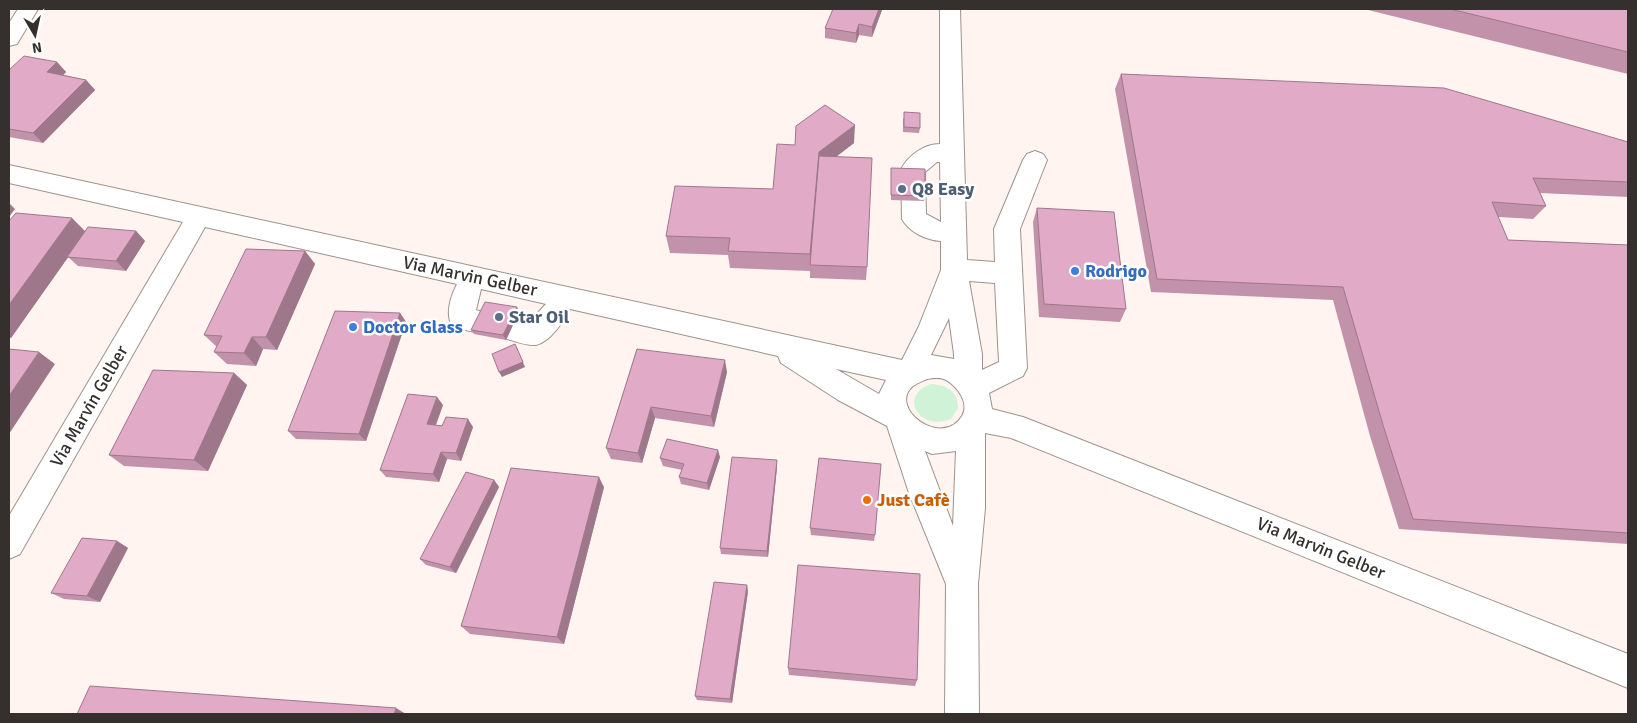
<svg xmlns="http://www.w3.org/2000/svg" width="1637" height="723" font-family="Signika,sans-serif">
<rect width="100%" height="100%" fill="#fff4ef"/>
<!-- green -->
<path fill="#d0f2d6" d="M931,384C946,385 958,391 958,408L951,419C920,432 897,396 931,384Z"/>
<g fill="none" stroke-linecap="round" stroke-linejoin="round">
<!-- minor casing -->
<g stroke="#9e928d" stroke-width="2">
<path id="minor" d="M18,9H38L17,44L9,46V23Z
M940,9H960L967,260L995,262L994,229L1023,160L1027,154L1035,151L1043,154L1047,160L1020,229L1027,368L1023,376L989,393L992,409L1023,417L1628,654V688L1011,438L985,433V508L978,584L979,714H945L946,584L909,493L887,426L838,400L781,363L778,356L570,309C564,321 550,342 536,345C526,346 511,340 501,337L498,329L501,321L511,318L529,322L546,304L481,289L476,310L489,314L493,322L489,330C476,334 464,330 452,326C445,313 451,296 457,284L205,227L20,554L9,559V516L183,222L9,183V165L902,360L919,326L941,270V241C926,240 909,232 902,219L901,169C909,155 924,144 940,144ZM937,162H940L941,222L926,214L925,172ZM969,281L995,283L999,362L982,370V354ZM949,318L954,354V359L931,355ZM836,369L886,380L879,394ZM927,379C933,378 941,377 946,380C957,386 970,403 962,416C942,449 887,408 913,386C917,383 923,381 927,379ZM925,451L932,454L956,451L953,526Z"/>
</g>
<!-- minor -->
<use href="#minor" fill="#fff" fill-rule="evenodd"/>
</g>
<!-- wall -->
<path fill="#c292ab" d="M1364,9H1628V74Z
M882,10L872,37L859,35L856,43L825,38V28Z
M57,62L66,72L63,75L86,80L95,90L43,143L9,137V70Z
M1121,74L1628,142V197L1540,193L1546,206L1533,219L1498,217L1508,240L1628,245V544L1399,529L1370,436L1333,300L1151,292L1115,89Z
M903,118L920,128L919,133L903,132Z
M854,143L837,156L867,267L866,280L810,278V271L730,268L728,255L670,253L666,236L773,189L795,145Z
M891,168L925,196L924,201L891,200Z
M1037,208L1126,309L1120,322L1039,317L1033,222Z
M9,221L85,231H136L145,241L126,271L78,266L68,257L11,338H9Z
M305,251L315,264L277,350L263,349L256,366L227,364L214,352L217,347L204,335Z
M519,312L506,340L474,334L471,330Z
M400,313L406,322L366,441L296,439L288,431Z
M637,349L727,372L714,427L655,418L642,463L611,459L606,448Z
M234,373L247,385L208,471L124,466L109,455Z
M443,405L436,425L473,427L461,461L447,459L439,482L386,477L380,470Z
M720,457L709,490L681,484L679,477L682,470L663,466L660,458Z
M777,460V467L768,557L721,554L720,548Z
M494,480L499,487L456,573L426,565L420,559Z
M604,487L564,644L470,634L461,626Z
M810,528L875,535L874,541L811,535Z
M117,541L128,548L100,602L64,599L51,593Z
M748,591L732,703L697,700L695,696Z
M788,668L917,680L915,686L789,675Z"/>
<!-- shaded-wall -->
<path fill="#9e778b" d="M879,9H882V10L872,37V27Z
M859,24V35L856,43V33Z
M57,62L66,72L56,82L47,72Z
M86,80L95,90L43,143L33,133Z
M855,125L854,143L819,170L810,265V254L819,152Z
M9,203L15,209L9,217Z
M72,218L86,232L11,338L9,336V305Z
M136,231L145,241L126,271L116,261Z
M305,251L315,264L277,350L266,337Z
M517,307L519,312L506,340L503,335Z
M400,313L406,322L366,441L359,434Z
M252,337L263,349L256,366L244,353Z
M517,348L525,367L502,377L499,372Z
M39,352L55,364L9,434V396Z
M725,360L727,372L714,427L711,416Z
M234,373L247,385L208,471L194,460Z
M437,397L443,405L433,432L427,424Z
M651,407L655,418L642,463L638,453Z
M468,419L473,427L461,461L456,453Z
M718,450L720,457L709,490L707,483Z
M441,452L447,459L439,482L433,474Z
M777,460V467L768,557L767,551Z
M599,477L604,487L564,644L557,637Z
M494,480L499,487L456,573L450,567Z
M117,541L128,548L100,602L87,596Z
M747,585L748,591L732,703L730,699Z
M396,708L406,714H394Z"/>
<!-- building -->
<path fill="#e1aac7" stroke="#9e778b" d="M833,9H879L872,27L859,24L856,33L825,28Z
M1450,9H1628V52Z
M24,56L57,62L47,72L86,80L33,133L9,129V70Z
M1121,74L1444,88L1628,142V182L1533,178L1546,206L1492,202L1508,240L1628,245V533L1413,519L1383,425L1343,287L1157,279Z
M825,105L855,125L819,152L810,254L728,251L730,238L666,236L675,186L773,189L777,144L795,145L796,126Z
M904,112L920,113V128L904,127Z
M819,156L872,158L867,267L810,265Z
M891,168L925,169V196L891,195Z
M1037,208L1114,212L1126,309L1044,304Z
M16,213L72,218L9,305V221Z
M88,227L136,231L116,261L67,257Z
M246,249L305,251L266,337H252L244,353L214,352L222,336L204,335Z
M485,302L517,307L503,335L471,330Z
M335,311L400,313L359,434L288,431Z
M515,344L523,362L499,372L492,354Z
M9,349L39,352L9,396Z
M637,349L725,360L711,416L651,407L638,453L606,448Z
M153,370L234,373L194,460L109,455Z
M408,394L437,397L427,424L442,426L446,417L468,419L456,453L441,452L433,474L380,470Z
M667,439L718,450L707,483L679,477L684,464L660,458Z
M732,457L777,460L767,551L720,548Z
M819,458L881,464L875,535L810,528Z
M511,468L599,477L557,637L461,626Z
M466,472L494,480L450,567L420,559Z
M82,538L117,541L87,596L51,593Z
M798,565L920,574L917,680L788,668Z
M714,582L747,585L730,699L695,696Z
M90,686L396,708L394,714H77Z"/>
<!-- markers -->
<g fill="#5c6f8a" stroke="#fff" stroke-width="2">
<circle cx="902" cy="189" r="5"/>
<circle cx="499" cy="317" r="5"/>
</g>
<g fill="#3f7fe0" stroke="#fff" stroke-width="2">
<circle cx="1075" cy="271" r="5"/>
<circle cx="353" cy="327" r="5"/>
</g>
<circle fill="#e8710a" stroke="#fff" stroke-width="2" cx="867" cy="500" r="5"/>
<g text-anchor="middle" dominant-baseline="central" stroke-width="5" stroke-linejoin="round" paint-order="stroke">
<!-- service labels -->
<g font-size="18" font-weight="bold" fill="#4e5e75" stroke="#fff" text-anchor="start">
<text x="912" y="189">Q8 Easy</text>
<text x="509" y="317">Star Oil</text>
</g>
<!-- shop labels -->
<g font-size="18" font-weight="bold" fill="#366cbe" stroke="#fff" text-anchor="start">
<text x="1085" y="271">Rodrigo</text>
<text x="363" y="327">Doctor Glass</text>
</g>
<!-- street labels -->
<g font-size="18" fill="#35302e" stroke="#fff">
<text transform="translate(470 276) rotate(12)">Via Marvin Gelber</text>
<text transform="translate(89 406) rotate(-60)">Via Marvin Gelber</text>
<text transform="translate(1321 548) rotate(22)">Via Marvin Gelber</text>
</g>
<!-- food labels -->
<g font-size="18" font-weight="bold" fill="#c56008" stroke="#fff" text-anchor="start">
<text x="877" y="500">Just Cafè</text>
</g>
</g>
<!-- border -->
<rect width="1637" height="723" fill="none" stroke="#35302e" stroke-width="20"/>
<!-- north arrow -->
<g transform="translate(35 35) rotate(171)" stroke="#ffffff" stroke-width="4" paint-order="stroke">
<path d="M0-4L9 19L0 12L-9 19Z" fill="#35302e"/>
<text y="-8" font-size="14" font-weight="bold" text-anchor="middle" fill="#35302e">N</text>
</g>
</svg>
